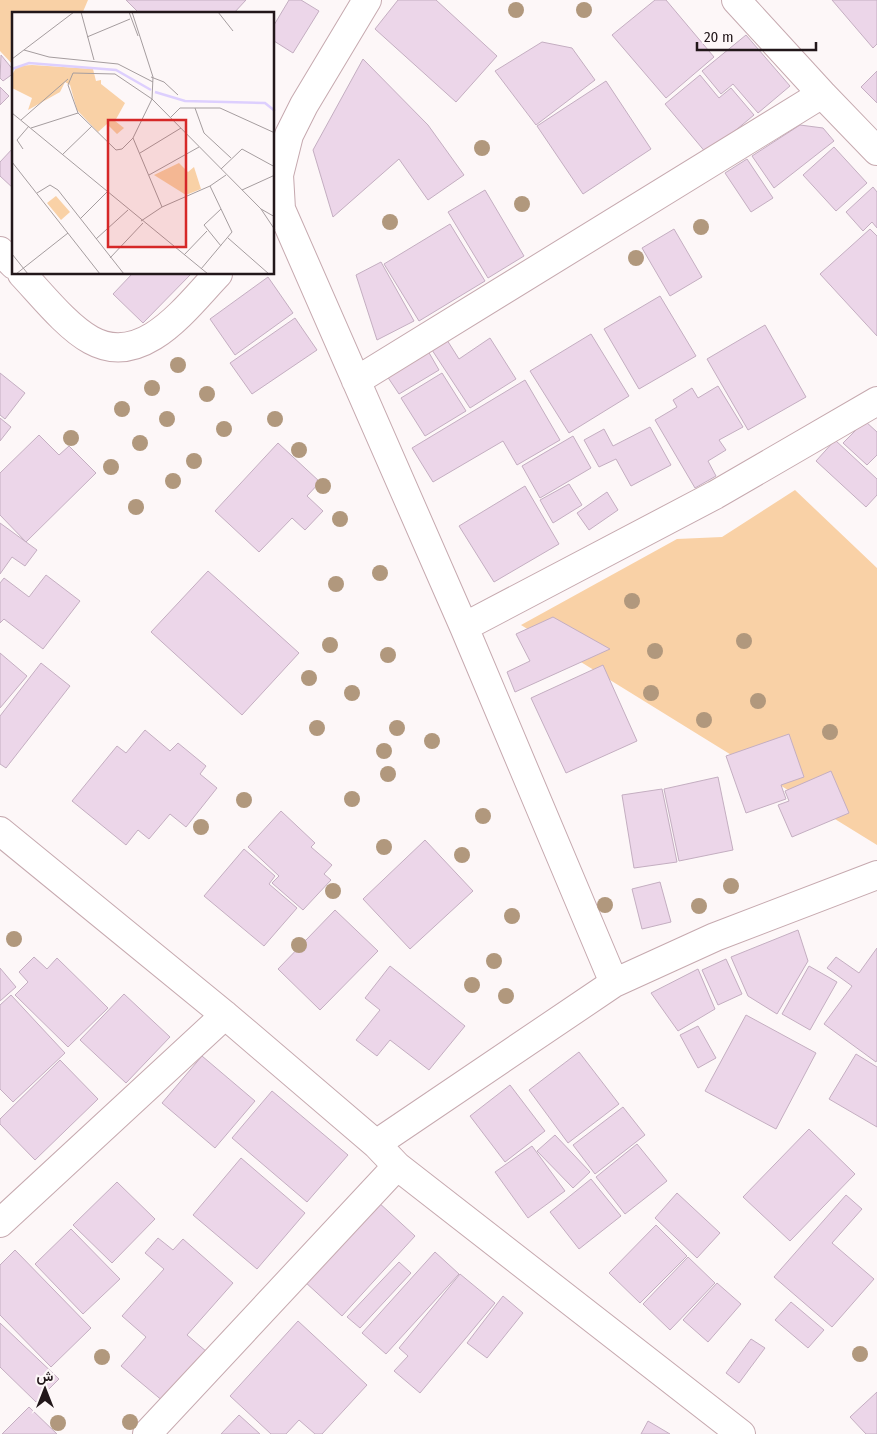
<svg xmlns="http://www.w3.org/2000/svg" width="877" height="1434" font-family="'Fira Sans Condensed',Vazirmatn,sans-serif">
<rect width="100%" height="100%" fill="#fdf7f8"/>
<!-- green -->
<path fill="#f9d1a6" d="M0,0H88L82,14H14V66L0,51Z
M795,490L877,568V845L521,625L677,539L722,537Z"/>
<!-- building -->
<path fill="#ecd6e9" stroke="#c4aec1" d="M126,0H246L233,14H140Z
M289,0H301L319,11L293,53L274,41V25Z
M398,0H436L497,56L456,102L375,29Z
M655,0H666L714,57L666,98L612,35Z
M832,0H877V44L873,48Z
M746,35L790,86L758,113L733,84L721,94L702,71Z
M542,42L572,48L595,80L536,125L495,71Z
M1,55L14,71V73L3,81L0,78Z
M363,59L428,125L464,175L428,200L399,159L333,217L313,150Z
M877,71V103L861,87Z
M700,75L719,98L731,88L754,115L707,154L665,104Z
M606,81L651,149L583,194L537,126Z
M0,87L9,96L0,105Z
M800,125L823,128L834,141L774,188L752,156Z
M14,147V189L0,176V162Z
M834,147L867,183L836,211L803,175Z
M747,159L773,198L751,212L725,173Z
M873,187L877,192V228L872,222L863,231L846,212Z
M485,190L524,256L488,278L448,212Z
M450,224L485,281L419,321L384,264Z
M674,229L702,277L670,296L642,248Z
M870,229L877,236V336L820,274Z
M381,262L414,321L377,340L356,275Z
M132,274H191L143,323L113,294Z
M268,277L293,313L235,355L210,319Z
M660,296L696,356L639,389L604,329Z
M295,318L317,350L252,394L230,363Z
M765,325L806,397L748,430L707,359Z
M591,334L629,396L569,433L530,371Z
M490,338L516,379L470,408L432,350L447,340L459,359Z
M428,351L439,370L399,394L387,376Z
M0,373L25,393L5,419L0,415Z
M442,373L466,411L425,436L401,398Z
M525,380L560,440L517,465L503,441L433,482L412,448Z
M718,386L743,427L719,440L726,450L708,461L716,476L695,488L655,420L677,407L673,400L692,388L698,398Z
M0,418L11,427L0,441Z
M865,421L877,432V455L867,465L843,443Z
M650,427L671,465L631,486L616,459L599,467L584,440L604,429L613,446Z
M39,435L59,455L69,446L96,473L26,542L0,515V473Z
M573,436L591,468L540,498L522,466Z
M835,440L877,479V495L866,507L816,461Z
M278,443L320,482L307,496L323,511L305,530L292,518L259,552L215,511Z
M569,484L582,505L553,523L540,500Z
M525,486L559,544L494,582L459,526Z
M607,492L618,510L589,530L577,513Z
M0,523L37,550L25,566L12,557L0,574Z
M208,571L299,653L242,715L151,632Z
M46,575L80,601L43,649L4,619L0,623V583L4,578L29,597Z
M553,617L610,649L515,692L507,672L530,661L516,634Z
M0,653L27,676L0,708Z
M41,663L70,686L6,768L0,764V716Z
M603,665L637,741L566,773L531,698Z
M145,730L170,751L178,743L206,766L200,774L217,788L186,827L170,814L149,839L138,830L126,845L72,801L117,746L126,753Z
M789,734L804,777L781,785L786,799L746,813L726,756Z
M831,771L849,813L792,837L778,805L789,801L785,791Z
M718,777L733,850L679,861L664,789Z
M662,789L677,862L634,868L622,795Z
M281,811L315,843L311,847L332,865L324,874L331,880L303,910L272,883L279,876L248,847Z
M425,840L473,891L410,949L363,899Z
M244,849L275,876L269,884L297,908L264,946L204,896Z
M660,882L671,922L642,929L632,889Z
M335,910L378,951L320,1010L278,969Z
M798,930L808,961L777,1014L748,996L731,957Z
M877,948V1060L876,1062L824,1024L852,986L827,968L836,957L859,973Z
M34,957L47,969L57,958L108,1008L68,1047L15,995L28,982L19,972Z
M726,959L742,994L718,1005L702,970Z
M390,966L465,1026L429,1070L390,1040L377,1056L356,1040L380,1010L365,998Z
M809,966L837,982L810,1030L782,1014Z
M0,968L16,987L0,1001Z
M698,969L715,1009L678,1031L651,993Z
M124,994L170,1037L126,1083L80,1040Z
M11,995L65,1053L13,1102L0,1089V1005Z
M746,1015L816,1053L776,1129L705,1091Z
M698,1026L716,1058L698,1068L680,1035Z
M579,1052L619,1104L568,1143L529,1090Z
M856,1054L877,1067V1127L829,1099Z
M202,1056L255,1101L215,1148L162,1103Z
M60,1060L98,1099L35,1160L0,1124V1119Z
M510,1085L545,1131L505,1162L470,1116Z
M272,1091L348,1155L307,1202L232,1138Z
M623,1107L645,1135L595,1174L573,1145Z
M809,1129L855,1174L790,1241L743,1197Z
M555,1135L590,1172L573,1188L537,1151Z
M637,1144L667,1181L625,1214L596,1177Z
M532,1146L565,1191L528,1218L495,1172Z
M241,1158L305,1213L257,1269L193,1215Z
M591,1179L621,1216L579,1249L550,1212Z
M117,1182L155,1219L112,1263L73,1225Z
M677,1193L720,1233L697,1258L655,1218Z
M846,1195L862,1209L832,1243L874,1279L832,1327L774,1277Z
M377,1201L415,1236L342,1316L304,1281Z
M656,1225L687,1256L640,1303L609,1273Z
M71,1229L120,1279L83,1314L35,1264Z
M158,1238L173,1250L183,1239L233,1283L187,1335L207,1352L164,1402L121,1366L146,1337L122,1316L164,1269L145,1253Z
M15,1250L91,1328L51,1367L0,1315V1265Z
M435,1252L459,1274L386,1354L362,1333Z
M688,1257L715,1283L670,1330L643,1304Z
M399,1262L411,1273L360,1328L347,1317Z
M460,1274L495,1303L420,1393L394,1371L408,1356L399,1348Z
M717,1283L741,1304L708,1342L683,1320Z
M503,1296L523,1313L487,1358L467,1343Z
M791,1302L824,1330L808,1348L775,1320Z
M298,1321L367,1385L322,1434H315L299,1420L286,1434H271L230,1396Z
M0,1323L59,1379L36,1402L0,1367Z
M751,1339L765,1348L739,1383L726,1373Z
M877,1392V1434H866L850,1417Z
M29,1407L57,1434H2Z
M239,1415L260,1434H221Z
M648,1421L670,1434H641Z"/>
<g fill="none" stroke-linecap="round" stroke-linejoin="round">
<!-- street casing -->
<g stroke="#c6a9af" stroke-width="30">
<path id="street" d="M367,0L304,105L289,135L279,175L281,209L464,627L614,983
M736,0L822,94L877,151
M0,251L14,265
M22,274C41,294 67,327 91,340C143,369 187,306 218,274
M356,381L822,94
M464,627L715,495L877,401
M0,831L225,1015L376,1144L397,1166L741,1434
M376,1144L614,983L715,937L877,875
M0,1223L225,1015
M147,1434L397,1166"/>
</g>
<!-- street -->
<use href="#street" stroke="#fff" stroke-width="28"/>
</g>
<!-- trees -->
<g fill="#b1987d">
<circle cx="516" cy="10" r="8"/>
<circle cx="584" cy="10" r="8"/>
<circle cx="482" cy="148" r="8"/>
<circle cx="522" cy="204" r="8"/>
<circle cx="390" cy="222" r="8"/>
<circle cx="701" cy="227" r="8"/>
<circle cx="636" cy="258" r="8"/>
<circle cx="178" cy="365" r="8"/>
<circle cx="152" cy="388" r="8"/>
<circle cx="207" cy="394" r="8"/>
<circle cx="122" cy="409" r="8"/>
<circle cx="167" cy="419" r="8"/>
<circle cx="275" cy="419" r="8"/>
<circle cx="224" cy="429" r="8"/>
<circle cx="71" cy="438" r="8"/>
<circle cx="140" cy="443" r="8"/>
<circle cx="299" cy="450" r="8"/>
<circle cx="194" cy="461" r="8"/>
<circle cx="111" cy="467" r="8"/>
<circle cx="173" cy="481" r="8"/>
<circle cx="323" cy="486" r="8"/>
<circle cx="136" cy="507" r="8"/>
<circle cx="340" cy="519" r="8"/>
<circle cx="380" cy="573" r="8"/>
<circle cx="336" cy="584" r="8"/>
<circle cx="632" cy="601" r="8"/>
<circle cx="744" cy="641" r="8"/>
<circle cx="330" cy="645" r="8"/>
<circle cx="655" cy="651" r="8"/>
<circle cx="388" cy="655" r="8"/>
<circle cx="309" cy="678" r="8"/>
<circle cx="352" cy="693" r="8"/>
<circle cx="651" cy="693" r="8"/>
<circle cx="758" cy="701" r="8"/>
<circle cx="704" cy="720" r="8"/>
<circle cx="317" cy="728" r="8"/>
<circle cx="397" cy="728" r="8"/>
<circle cx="830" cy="732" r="8"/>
<circle cx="432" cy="741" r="8"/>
<circle cx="384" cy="751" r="8"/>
<circle cx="388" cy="774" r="8"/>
<circle cx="352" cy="799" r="8"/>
<circle cx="244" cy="800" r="8"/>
<circle cx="483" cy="816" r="8"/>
<circle cx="201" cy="827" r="8"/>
<circle cx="384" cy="847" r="8"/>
<circle cx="462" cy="855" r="8"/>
<circle cx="731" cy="886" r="8"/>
<circle cx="333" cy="891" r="8"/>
<circle cx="605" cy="905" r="8"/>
<circle cx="699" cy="906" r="8"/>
<circle cx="512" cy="916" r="8"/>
<circle cx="14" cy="939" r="8"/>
<circle cx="299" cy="945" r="8"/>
<circle cx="494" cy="961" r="8"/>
<circle cx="472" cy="985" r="8"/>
<circle cx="506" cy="996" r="8"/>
<circle cx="860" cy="1354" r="8"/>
<circle cx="102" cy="1357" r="8"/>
<circle cx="130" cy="1422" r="8"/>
<circle cx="58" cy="1423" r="8"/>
</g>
<!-- overview -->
<g transform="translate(12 12)">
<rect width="262" height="262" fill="#fdf7f8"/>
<path d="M20,53L81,57L84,69L89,68V72L113,91L103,109L112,116L105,122L95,112L86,120L65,98L58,73L53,70L48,80L16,98L20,86L0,76V63L5,54ZM167,151L176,160L182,155L189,177L174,183L142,163ZM44,184L58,200L49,208L35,191Z" fill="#f9d1a6"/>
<path fill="none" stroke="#ddcffe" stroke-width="2.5" d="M0,57L17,51L104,58L139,78M143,80L173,89L253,91L263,99"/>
<path fill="none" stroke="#a59d9f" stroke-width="1" d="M69,0L82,48M117,0L126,24M120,0L141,65L140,87L121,126L150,195M206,0L221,19M75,25L118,7M12,38L37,45L106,52L141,70M0,47L62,0M139,65L152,70L166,83M183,96L192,121L219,146M0,101L196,262M66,101L104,138L110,137L121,126M159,105L168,96H208L263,121M9,108L56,67M19,116L66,101L56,73L61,61L103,62L140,87L249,197L263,205M11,137L5,128L17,114M128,141L169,116M50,143L80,114M0,150L88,262M209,157L230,137L263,155M137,163L187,135M230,178L263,163M25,181L38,173L46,178L112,262M209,197L192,213L209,234M249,197L263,218M68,207L95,180M129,209L150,195L198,174L214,163M216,226L257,262M84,227L116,198M0,242L16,262M172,243L195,219M98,246L131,211M189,257L220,220L198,174M4,262L56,221"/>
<path fill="#d62828" fill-opacity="0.15" stroke="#d62828" stroke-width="2.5" d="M96,108H174V235H96Z"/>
<rect width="262" height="262" fill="none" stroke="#22171a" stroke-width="2.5"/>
</g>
<!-- north arrow -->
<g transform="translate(45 1389)" stroke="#fdf7f8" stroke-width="4" paint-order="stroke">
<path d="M0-4L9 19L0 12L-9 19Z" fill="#22171a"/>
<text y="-8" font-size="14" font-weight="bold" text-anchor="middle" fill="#22171a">ش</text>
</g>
<!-- scale -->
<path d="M697 42v8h119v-8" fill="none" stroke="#22171a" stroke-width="2.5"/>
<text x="704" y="42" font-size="15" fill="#22171a" stroke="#fdf7f8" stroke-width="4" paint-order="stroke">20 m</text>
</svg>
